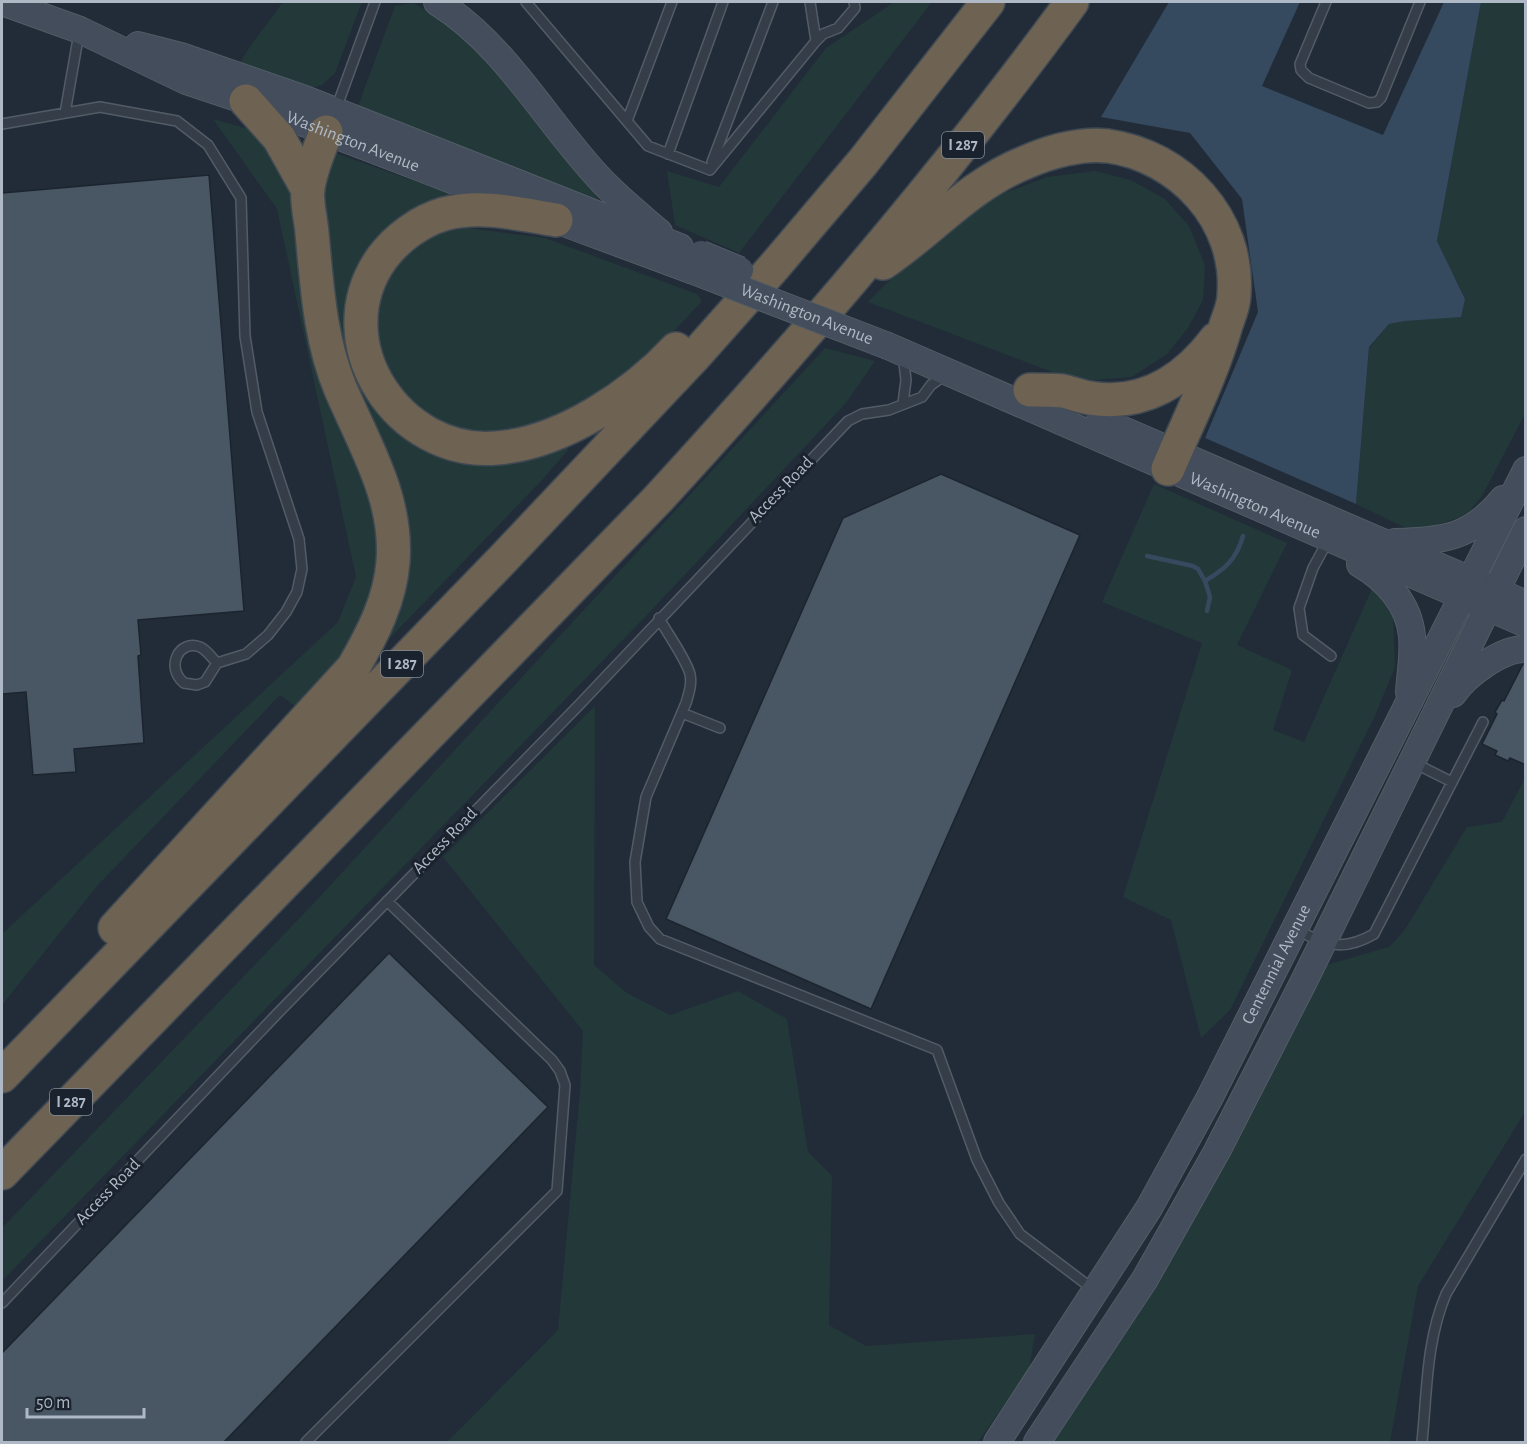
<svg xmlns="http://www.w3.org/2000/svg" width="1527" height="1444" font-family="'Alegreya Sans',sans-serif">
<rect width="100%" height="100%" fill="#212c38"/>
<!-- green -->
<path fill="#233839" d="M283,2H362L335,73L322,85L311,88L239,64L251,45Z
M893,2H932L739,253L675,225L667,171L719,187L826,48L890,5Z
M1481,2H1525V414L1482,496L1470,511L1458,518L1427,528H1406L1356,504L1369,348L1389,324L1405,321L1465,299L1437,241Z
M414,3L454,28L505,79L599,199L541,183L358,106L395,6Z
M213,119L267,134L290,174L379,510L382,566L364,629L303,712L280,695L98,885L2,1005V934L338,622L356,577L277,209Z
M329,151L457,196L364,269L396,424L564,443L569,449L543,479L366,663L393,609L351,394L317,192Z
M1095,171L1131,180L1165,199L1189,226L1205,265L1203,300L1188,328L1167,354L1132,377L1095,380L1063,376L868,302L928,242L992,198L1047,177Z
M462,218L469,228L545,238L697,294L702,301L641,367L573,413L506,435L436,427L377,364L373,300L410,243Z
M825,348L875,361L846,403L647,615L2,1281V1228L314,903Z
M1154,484L1287,543L1237,645L1292,670L1273,730L1304,742L1374,584L1393,618L1395,667L1374,718L1230,1010L1201,1038L1171,920L1123,897L1202,643L1102,602Z
M595,706L594,965L627,993L670,1015L738,991L787,1019L808,1152L832,1176L829,1325L866,1346L1035,1334L1029,1370L978,1442H447L558,1330L580,1091L583,1031L443,857Z
M1525,778V1112L1418,1286L1390,1442H1052L1217,1179L1326,965L1389,947L1404,931L1467,827L1502,822Z"/>
<!-- water -->
<path fill="#35495f" d="M1169,2H1300L1262,86L1383,135L1444,2H1481L1437,241L1465,299L1461,317L1405,321L1389,324L1369,347L1356,504L1205,438L1258,312L1242,199L1190,133L1101,117Z"/>
<g fill="none" stroke-linecap="round" stroke-linejoin="round">
<!-- stream -->
<path stroke="#35495f" stroke-width="4.5" d="M1147,556L1193,566L1198,569L1205,581
M1207,611L1210,597L1205,581C1225,569 1236,560 1243,536"/>
</g>
<!-- building -->
<path fill="#495664" stroke="#1c252f" stroke-width="1.5" d="M209,175L244,611L138,620L141,655L138,656L144,743L74,749L76,772L33,775L26,692L2,694V193Z
M941,474L1080,535L871,1009L666,919L843,518Z
M1523,664H1526V765L1510,758L1508,761L1495,755L1497,751L1482,744L1497,714L1495,712L1502,700L1504,701Z
M389,953L548,1107L223,1443H2V1353Z"/>
<g fill="none" stroke-linecap="round" stroke-linejoin="round">
<!-- lane casing -->
<g stroke="#525c66" stroke-width="12">
<path id="lane" d="M526,2L648,146L710,170L816,41L823,34L838,28L855,8L854,2
M810,2L816,41
M1326,2L1300,64L1301,70L1309,78L1369,103L1377,102L1381,98L1420,2
M336,109L375,2
M65,113L79,33
M627,121L672,2
M2,124L100,107L177,121L208,145L241,198L245,336L257,412L299,539L302,569L297,592L286,612L268,635L246,654L217,663L205,682L197,685L184,683C165,667 179,639 200,647C207,650 212,658 217,663
M668,154L723,2
M712,162L773,2
M903,403L906,380L903,355
M1326,544L1313,568L1299,608L1303,635L1331,656
M659,618C667,633 686,659 690,674C692,684 689,693 686,703L646,797L635,862L637,902L649,927L660,939L937,1050L977,1160L999,1203L1020,1234L1094,1290
M682,713L720,728
M1414,763L1452,782
M1297,930C1326,945 1343,952 1374,934L1483,722
M2,1303L276,1015L579,705L848,421L862,414L889,410L922,397L931,385L945,375
M306,1442L557,1191L565,1085L560,1071L552,1060L387,901
M1422,1442C1427,1393 1426,1341 1446,1294L1526,1159"/>
</g>
<!-- secondary casing -->
<g stroke="#525c66" stroke-width="28">
<g id="secondary">
<path id="s1" d="M2,2L80,30L186,81L246,101L556,220L691,270"/>
<path d="M437,2C506,45 546,122 601,180C619,199 639,215 659,232"/>
<path d="M138,45L181,56L305,99L680,247"/>
<path id="s2" d="M888,346L1526,624"/>
<path d="M1100,420L1526,604"/>
<path d="M1395,542C1443,541 1471,538 1503,499"/>
<path d="M1360,564C1386,579 1409,604 1412,636C1414,654 1410,674 1409,692"/>
<path d="M1453,694C1466,675 1502,648 1526,649"/>
<path id="s3" d="M997,1442L1149,1208L1210,1097L1526,470"/>
<path d="M1037,1442L1145,1279L1217,1151L1304,981L1526,530"/>
</g>
</g>
<!-- highway casing -->
<g stroke="#3f4953" stroke-width="36">
<path id="highway" d="M246,101L279,138L308,190
M556,220C519,214 481,204 444,214C420,221 397,238 382,258C322,342 399,457 497,448C562,443 633,395 676,349
M883,263C931,231 969,185 1024,163C1049,152 1081,143 1108,146C1180,156 1240,219 1234,295C1234,305 1229,316 1226,325C1212,375 1188,421 1168,469
M1030,390C1041,390 1052,390 1063,391C1072,393 1081,397 1090,398C1143,407 1185,380 1216,339
M115,928L353,668C372,635 390,601 393,562C398,499 365,446 341,390C320,341 317,286 312,233C311,219 306,202 308,188C311,169 319,150 326,132
M2,1076L503,559L693,358L773,268L863,162L988,2
M2,1173L658,499C804,340 945,176 1072,2"/>
</g>
<!-- lane -->
<use href="#lane" stroke="#353e48" stroke-width="9"/>
<!-- secondary -->
<use href="#secondary" stroke="#434d5b" stroke-width="26"/>
<!-- highway -->
<use href="#highway" stroke="#6e6252" stroke-width="33"/>
<!-- secondary-bridge casing -->
<g stroke="#525c66" stroke-width="28" stroke-linecap="butt">
<g id="secondary-bridge">
<path d="M701,254L740,270"/>
<path id="s4" d="M691,270L888,346"/>
</g>
</g>
<!-- secondary-bridge -->
<use href="#secondary-bridge" stroke="#434d5b" stroke-width="26"/>
</g>
<g text-anchor="middle" dominant-baseline="central" stroke-width="6" stroke-linejoin="round" paint-order="stroke">
<!-- shield labels -->
<g fill="#1a232d" stroke="#828c97" stroke-width="1.5">
<rect x="942" y="132" width="42" height="26" rx="4.5"/>
<rect x="381" y="651" width="42" height="26" rx="4.5"/>
<rect x="50" y="1089" width="42" height="26" rx="4.5"/>
</g>
<g font-size="16" font-weight="bold" fill="#afb9c5">
<text x="963" y="145">I 287</text>
<text x="402" y="664">I 287</text>
<text x="71" y="1102">I 287</text>
</g>
<!-- street labels -->
<g font-size="18" fill="#afb9c5" stroke="#1a232d">
<text stroke="none"><textPath href="#s1" startOffset="378">Washington Avenue</textPath></text>
<text stroke="none"><textPath href="#s4" startOffset="124">Washington Avenue</textPath></text>
<text transform="translate(781 490) rotate(-46)">Access Road</text>
<text stroke="none"><textPath href="#s2" startOffset="400">Washington Avenue</textPath></text>
<text transform="translate(445 841) rotate(-46)">Access Road</text>
<text stroke="none"><textPath href="#s3" startOffset="554">Centennial Avenue</textPath></text>
<text transform="translate(108 1192) rotate(-46)">Access Road</text>
</g>
</g>
<!-- border -->
<rect width="1527" height="1444" fill="none" stroke="#afb9c5" stroke-width="6"/>
<!-- scale -->
<path d="M27 1408v9h117v-9" fill="none" stroke="#afb9c5" stroke-width="3"/>
<text x="36" y="1408" font-size="18" fill="#afb9c5" stroke="#1a232d" stroke-width="4.5" paint-order="stroke">50 m</text>
</svg>
